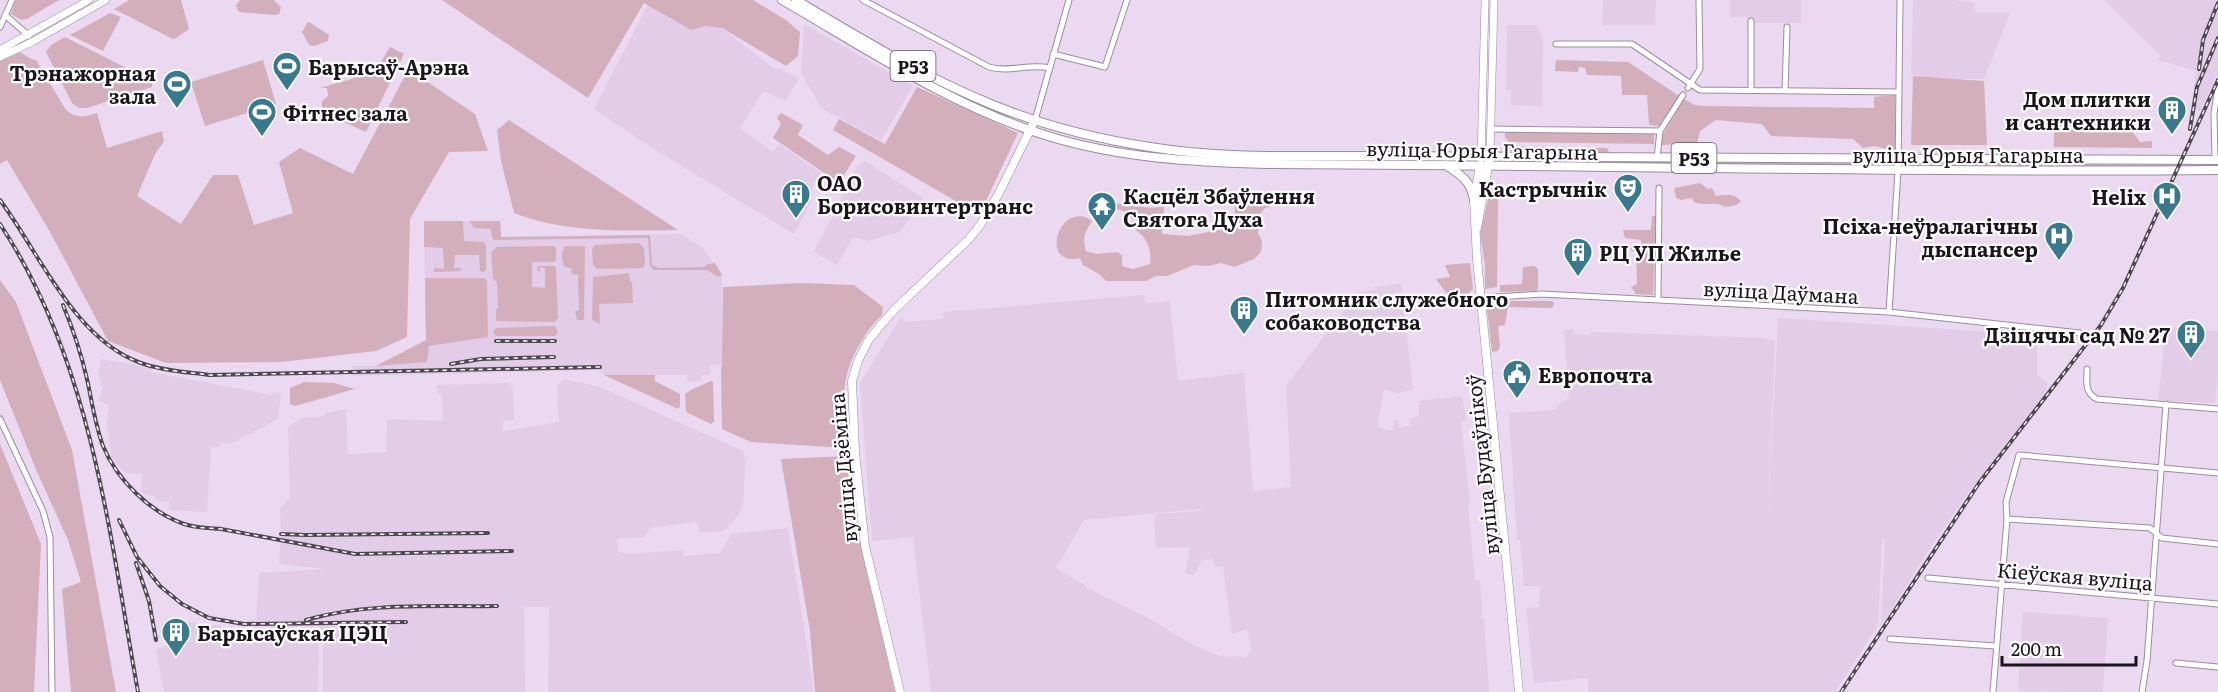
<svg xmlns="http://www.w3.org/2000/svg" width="2218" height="692" font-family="Literata,serif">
<rect width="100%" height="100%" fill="#ead9f0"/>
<!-- built -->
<path fill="#e2cce8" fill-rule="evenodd" d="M650,0H684L776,70L779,68L799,78L785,101L763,91L740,128L773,152L779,144L821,173L807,197L812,201L794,234L657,151L594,109Z
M1603,0H1656L1655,25H1602Z
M1730,0H1801V23H1748L1747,17H1730Z
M1913,0H1953L1974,3L1975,13H2010L1984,79H1920L1919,75H1911Z
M2104,0H2218V72L2200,111L2191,110L2196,71L2158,60L2160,55Z
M804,24L913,86L881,140L822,109L801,73Z
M1507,25H1537L1543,40L1542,106L1511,105V90H1506Z
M865,161L923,198L922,205L899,232L868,241L853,237L837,265L814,252L858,165Z
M424,221H500L501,237L681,234L703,248L722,275V362L719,365H710V375H701V381L687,382V375H604L599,370L351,376L352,366H376L426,340Z
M1401,284L1413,390L1397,393L1384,389L1377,427L1393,431L1394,420H1398L1399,428L1411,426L1410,419L1419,416V401L1462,396L1466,421L1461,422L1470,503L1468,504L1475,581H1480L1482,611L1481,618L1484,619L1489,692H931L913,537L872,541L860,383L899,320L903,319L904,322L944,319L943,312L1143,295L1146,304L1170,301L1178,381L1244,373L1253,491L1291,487L1286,386L1358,292L1374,290V287ZM1199,509L1202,511L1157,514L1154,519L1156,548L1188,547L1190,551L1185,573L1194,575L1202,560L1213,559L1215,567L1223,566L1232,634L1247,629L1252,651L1246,657L1220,656L1195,646L1146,617L1091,590H1087L1086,586L1056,568L1084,520Z
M1778,318L2037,335V375L2048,383L2045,393L1977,481L1930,548L1881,626L1885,539H1882L1878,625L1835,692H1588V678L1534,683L1526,608L1539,607L1540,590L1539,586H1524L1520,540H1517L1509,413L1553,410L1569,397L1564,330L1574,329V334L1591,336V332L1767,338V341L1775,340L1767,534Z
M2166,328L2218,331V374L2215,403L2158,400Z
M101,359L151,368V372L272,395L273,392L281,393L278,419L232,443H221L220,447H211L207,512L169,510V502L157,501L154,496L145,495L141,491L142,474L125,473L111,457L107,423L109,405L99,401L103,388L100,385L101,382L98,374Z
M564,379L600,387L743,451L746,464L745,465L743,504L738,516L724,531L699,533L697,522L650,528L645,537L617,539L618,552L628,554L682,550L683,556L720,553L731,534L788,528L812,678L813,692H548L549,607H524L525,692H323V641L320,626L270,628L267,622L256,623L259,573L325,569L279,564L281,534L280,508L290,498L288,427L302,418L325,416L326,413L346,409L348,454L386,452L387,419L443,421L442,394L437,393V385L509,383L513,389L514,420L503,421V431L537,426L559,422L557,386Z
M2023,612L2108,618L2103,692L2018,691Z
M195,622L199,626L221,625L222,629L230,635L319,634L318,692H164L156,650L190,634L187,623Z"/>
<!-- green -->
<path fill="#d3afbb" d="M16,0H59L27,19L21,20L11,14Z
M129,0H181L189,29L176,38L173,39L114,9Z
M240,0H274L281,7L279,14L274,15L239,12L236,6Z
M442,0H753L786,20L800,32L798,56L786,66L722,28L705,26L691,30L644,3L588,98Z
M110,13L121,17L103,51L70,35Z
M309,22L329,35L328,41L314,46L309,45L302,32L307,23Z
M65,37L152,81V87L87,108H79L72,103L46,52L51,45Z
M390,47L404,54L366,132L322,112V101L328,96L327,88H320L375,72Z
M20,52L31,59L36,60L66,110C77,119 84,117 97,113L107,148L162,131L164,141L155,154L137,196L181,224L213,175H238L254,225L293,213L279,162L300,148L353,174L407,72L426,81L475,114L488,151L449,152L410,219L407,337L376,351L281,362L166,363L108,341L49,230L7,160L0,164V61Z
M263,60L276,104L205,126L191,82Z
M1556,60L1628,62L1679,96L1659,126L1649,125L1647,95H1622L1621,76L1587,75L1585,68L1579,67L1578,72L1555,71Z
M1913,76L1984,81L1987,145H1911Z
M917,87L1018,133L985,203L966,207L833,130L839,119L885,144Z
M1895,95V151L1875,146L1863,148L1853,139L1771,136L1762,124L1716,120L1700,131L1697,144L1662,145L1661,138L1684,99L1695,105L1705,106L1874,108V97Z
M781,113L803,125L798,135L828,155L839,147L856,156L844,175L833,179L773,138L781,124L777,118Z
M2122,118L2140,142L2152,141V148L2054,147V119Z
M509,120L678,230C624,231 565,233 514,213L501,161L497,130Z
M1509,131L1654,132V144L1509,142L1505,138V133Z
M1509,146L1607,148L1609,152L1507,151Z
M1545,160L1882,162V164L1837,166L1504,164V161Z
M1962,164L2218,165V168H1915L1916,166Z
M1497,183L1498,201L1497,287L1485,289V266L1480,232L1491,188Z
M1700,183L1708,189L1712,188L1716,196C1725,195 1736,193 1741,202L1736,205L1725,207C1716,200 1705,207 1694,202L1692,198L1681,200L1676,198L1674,188Z
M1253,193L1266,195L1272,198L1302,197V205L1289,202L1277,206L1271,204L1270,207L1265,208L1260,214L1261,220L1258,233L1262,241L1261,252L1254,259L1234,267L1221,263L1209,266L1194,265L1167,276H1156L1146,281H1106L1099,274L1083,265L1080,258C1075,259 1070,260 1066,258C1044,251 1064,201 1092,221C1085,233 1082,237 1086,251L1096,254L1118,252L1122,256V266L1133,269L1150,264C1152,250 1147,238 1136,230C1133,207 1112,207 1094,210L1092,208C1113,195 1142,213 1164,206L1162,234L1188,236L1234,227L1235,204Z
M1652,216H1656L1653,295L1636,294L1631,287L1637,284L1636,252L1632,251L1630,248L1641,245V240L1625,238L1623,230H1651Z
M424,221H463L464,241L483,242L486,245V270L484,272L480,271L479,255H455L454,268H462L460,271L434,272V268L444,269L443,248L424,247Z
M470,221H500L501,237L650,235L652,265L659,268L705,267V265L715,263L722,275L718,277L707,270H654L650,266L648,238L494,240L492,238L491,229L474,228Z
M639,243L644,248L645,264L643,268L597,269L593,265L592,249L595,245Z
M554,246L556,248V260L553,262H532V287L545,288V268L540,267V272L537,270L538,266H554L556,268L558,318L555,322L496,321V309H498L497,283L493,278L491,253L496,247Z
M565,246H585L584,320H577L575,311L579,310L578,275L572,274L571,268L565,267C561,261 561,252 565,246Z
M1470,263L1473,289L1466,296L1465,303L1447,294L1436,279L1450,277L1445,265Z
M1534,266L1538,269V289L1536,291L1500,292V285L1522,284L1523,267Z
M629,273L630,281L632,282L633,303L599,304L600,324L592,320L593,277Z
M425,278H485L487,281L488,337L429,346L427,362L376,366L426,340Z
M0,280L16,302L72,450L116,692H71L62,589L81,582L68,540L37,472L0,380Z
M802,283L854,285L883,307L882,315C864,332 849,359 845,384C843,403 847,422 847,440L843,448L751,442L722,429L721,372L722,362L723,287Z
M1492,301H1552L1554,303L1553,307L1550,308L1508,307L1505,325L1498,326L1500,346L1498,351L1492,352L1487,309V305Z
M555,326L558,332L555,336H496L493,332L496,328Z
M604,375H655V381L680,394V406L678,409L676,408Z
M711,381L713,382L714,422L711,424L686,412L685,394L691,390Z
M304,382L334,383L355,389L295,406L290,404V388Z
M0,444L41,544L34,692H0Z
M847,456L851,461L853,500L860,542L895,692H815L810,631L781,459Z"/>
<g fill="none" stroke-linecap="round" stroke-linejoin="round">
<!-- minor casing -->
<g stroke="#9c8ca1" stroke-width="7">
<path id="minor" d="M863,0L989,67C1010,73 1029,63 1050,68
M5,15L29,36
M1751,21V90
M0,27L12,0
M1556,44H1632L1700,90L1899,92
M1053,54L1105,67L1127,0
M1688,88L1700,69L1699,0
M1785,91L1787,27
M1035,120L1069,0
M1491,129L1660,131
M1657,158L1660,131L1683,95
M2215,160L2214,113L2218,88
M1481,298L1542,294L1889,312L2080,333
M1658,299L1659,188
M1889,312L1898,171L1900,0
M2087,369C2087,381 2084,393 2097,399L2218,409
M0,419L43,511L50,537L52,692
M2007,519L2150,528L2162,538L2218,544
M1928,578L2218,604
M1890,639L1996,646
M2176,663L2218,667
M1993,692L2007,519L2006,502L2019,455L2218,473
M2142,692L2147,661L2166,404"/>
</g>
<!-- tertiary casing -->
<g stroke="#9c8ca1" stroke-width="8">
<path id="tertiary" d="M0,50L89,0
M0,57L32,42L106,0
M1490,156L1494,0
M1481,159L1485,0"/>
</g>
<!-- secondary casing -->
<g stroke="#9c8ca1" stroke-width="9">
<path id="secondary" d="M1480,166L1474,200L1477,259L1519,692
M1477,228L1490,156
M900,692L865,546L855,452L852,381L858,361L868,341L880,326L895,309L969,239L981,224L999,193L1035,120"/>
</g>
<!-- primary casing -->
<g stroke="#9c8ca1" stroke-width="10">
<path id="primary" d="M782,0C867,49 953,107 1048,136C1119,158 1194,162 1268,164C1585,165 1901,173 2218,170
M796,0C860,38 924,77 993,105C1043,125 1097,139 1150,147C1217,158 1287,156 1355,156L2218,160
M1446,165C1461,175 1471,181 1474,200"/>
</g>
<!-- minor -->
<use href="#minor" stroke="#fff" stroke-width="5"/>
<!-- tertiary -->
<use href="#tertiary" stroke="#fff" stroke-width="7"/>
<!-- secondary -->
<use href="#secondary" stroke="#fff" stroke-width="8"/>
<!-- primary -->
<use href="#primary" stroke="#fff" stroke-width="8"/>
<!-- rail casing -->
<g stroke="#4f4752" stroke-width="4">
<path id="rail" d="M2199,69L2203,40L2218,3
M2190,129L2197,87L2218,38
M0,200C40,254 75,340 141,363C163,371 187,372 209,375L600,367
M0,224C92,363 109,532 138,692
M63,305C73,329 81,353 87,379C92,402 95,424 103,446C117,480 150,512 184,524C196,528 208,528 221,529L355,554L512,551
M496,341H555
M451,364L481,359L554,357
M119,520L137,557L160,586L182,604L209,618L244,624L406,622
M281,534L305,535L488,533
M136,563L149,601L156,640
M306,620C368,602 434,607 497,606
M1841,692L1979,483L2101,325L2123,288L2218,80"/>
</g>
<!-- rail -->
<use href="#rail" stroke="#fff" stroke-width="1.5" stroke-dasharray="4.5" stroke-linecap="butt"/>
</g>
<!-- icons -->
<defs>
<g id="stadium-pin" transform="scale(1.5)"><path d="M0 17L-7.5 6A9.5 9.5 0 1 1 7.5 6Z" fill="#39798d" stroke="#fff"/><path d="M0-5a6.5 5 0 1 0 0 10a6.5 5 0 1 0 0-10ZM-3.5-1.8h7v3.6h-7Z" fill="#fff"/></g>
<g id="building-pin" transform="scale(1.5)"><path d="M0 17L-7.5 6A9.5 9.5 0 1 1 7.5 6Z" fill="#39798d" stroke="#fff"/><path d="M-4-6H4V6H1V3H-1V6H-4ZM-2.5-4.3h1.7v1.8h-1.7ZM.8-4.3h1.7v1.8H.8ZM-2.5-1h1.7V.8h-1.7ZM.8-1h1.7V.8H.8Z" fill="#fff"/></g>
<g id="theatre-pin" transform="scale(1.5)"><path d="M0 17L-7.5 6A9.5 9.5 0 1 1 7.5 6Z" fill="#39798d" stroke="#fff"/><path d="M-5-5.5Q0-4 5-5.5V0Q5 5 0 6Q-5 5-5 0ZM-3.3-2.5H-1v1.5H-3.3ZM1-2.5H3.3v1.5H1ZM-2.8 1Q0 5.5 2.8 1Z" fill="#fff"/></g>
<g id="hospital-pin" transform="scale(1.5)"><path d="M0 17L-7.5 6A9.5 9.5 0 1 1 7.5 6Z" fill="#39798d" stroke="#fff"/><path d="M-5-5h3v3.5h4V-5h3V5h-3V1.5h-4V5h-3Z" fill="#fff"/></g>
<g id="temple-pin" transform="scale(1.5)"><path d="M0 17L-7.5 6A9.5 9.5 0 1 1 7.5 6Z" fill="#39798d" stroke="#fff"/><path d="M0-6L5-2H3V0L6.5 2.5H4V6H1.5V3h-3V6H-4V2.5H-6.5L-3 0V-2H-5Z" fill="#fff"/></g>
<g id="civic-pin" transform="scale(1.5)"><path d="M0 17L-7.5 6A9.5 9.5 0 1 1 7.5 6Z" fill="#39798d" stroke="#fff"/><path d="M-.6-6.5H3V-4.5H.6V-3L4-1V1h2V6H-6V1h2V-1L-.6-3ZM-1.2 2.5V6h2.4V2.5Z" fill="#fff"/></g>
</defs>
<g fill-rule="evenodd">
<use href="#stadium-pin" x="287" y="66"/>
<use href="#stadium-pin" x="177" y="84"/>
<use href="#building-pin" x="2172" y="110"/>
<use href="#stadium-pin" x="262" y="112"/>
<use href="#theatre-pin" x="1628" y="188"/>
<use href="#building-pin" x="796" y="194"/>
<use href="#hospital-pin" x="2167" y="196"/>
<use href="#temple-pin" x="1102" y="206"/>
<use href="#hospital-pin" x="2059" y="236"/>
<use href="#building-pin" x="1578" y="252"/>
<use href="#building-pin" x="1244" y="310"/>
<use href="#building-pin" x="2191" y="334"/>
<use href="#civic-pin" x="1517" y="374"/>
<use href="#building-pin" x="176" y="632"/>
</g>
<g text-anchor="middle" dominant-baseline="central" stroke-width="4.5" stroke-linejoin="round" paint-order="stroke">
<!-- shield labels -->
<g fill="#fff" stroke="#5f5b60" stroke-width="1.5">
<rect x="890.5" y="51" width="45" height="30" rx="4.5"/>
<rect x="1671.5" y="143" width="45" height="30" rx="4.5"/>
</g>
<g font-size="18" font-weight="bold" fill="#1a151c">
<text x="913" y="66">Р53</text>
<text x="1694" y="158">Р53</text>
</g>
<!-- poi labels -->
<g font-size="20" font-weight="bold" fill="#1a151c" stroke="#fff" text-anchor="start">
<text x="308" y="66">Барысаў-Арэна</text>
<text x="156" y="72" text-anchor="end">Трэнажорная<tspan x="156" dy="23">зала</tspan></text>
<text x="2151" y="98" text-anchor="end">Дом плитки<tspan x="2151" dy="23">и сантехники</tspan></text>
<text x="283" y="112">Фітнес зала</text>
<text x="817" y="182">ОАО<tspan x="817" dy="23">Борисовинтертранс</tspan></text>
<text x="1607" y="188" text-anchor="end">Кастрычнік</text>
<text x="1123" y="195">Касцёл Збаўлення<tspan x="1123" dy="23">Святога Духа</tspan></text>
<text x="2146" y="196" text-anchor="end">Helix</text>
<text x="2038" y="225" text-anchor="end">Псіха-неўралагічны<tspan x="2038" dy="23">дыспансер</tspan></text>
<text x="1599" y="252">РЦ УП Жилье</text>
<text x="1265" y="298">Питомник служебного<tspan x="1265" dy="23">собаководства</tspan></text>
<text x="2170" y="334" text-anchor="end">Дзіцячы сад № 27</text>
<text x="1538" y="374">Европочта</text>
<text x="197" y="632">Барысаўская ЦЭЦ</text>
</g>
<!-- street labels -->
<g font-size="20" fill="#1a151c" stroke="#fff">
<text transform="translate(1482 149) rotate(1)">вуліца Юрыя Гагарына</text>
<text x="1968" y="154">вуліца Юрыя Гагарына</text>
<text transform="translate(1781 291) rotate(3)">вуліца Даўмана</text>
<text transform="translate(1481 465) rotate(-96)">вуліца Будаўнікоў</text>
<text transform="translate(842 468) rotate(-95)">вуліца Дзёміна</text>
<text transform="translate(2075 575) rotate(5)">Кіеўская вуліца</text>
</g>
</g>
<!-- scale -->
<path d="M2002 656v9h134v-9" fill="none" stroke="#1a151c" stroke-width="3"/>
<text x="2011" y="656" font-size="18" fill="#1a151c" stroke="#ffffff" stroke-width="4.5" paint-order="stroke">200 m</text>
</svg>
